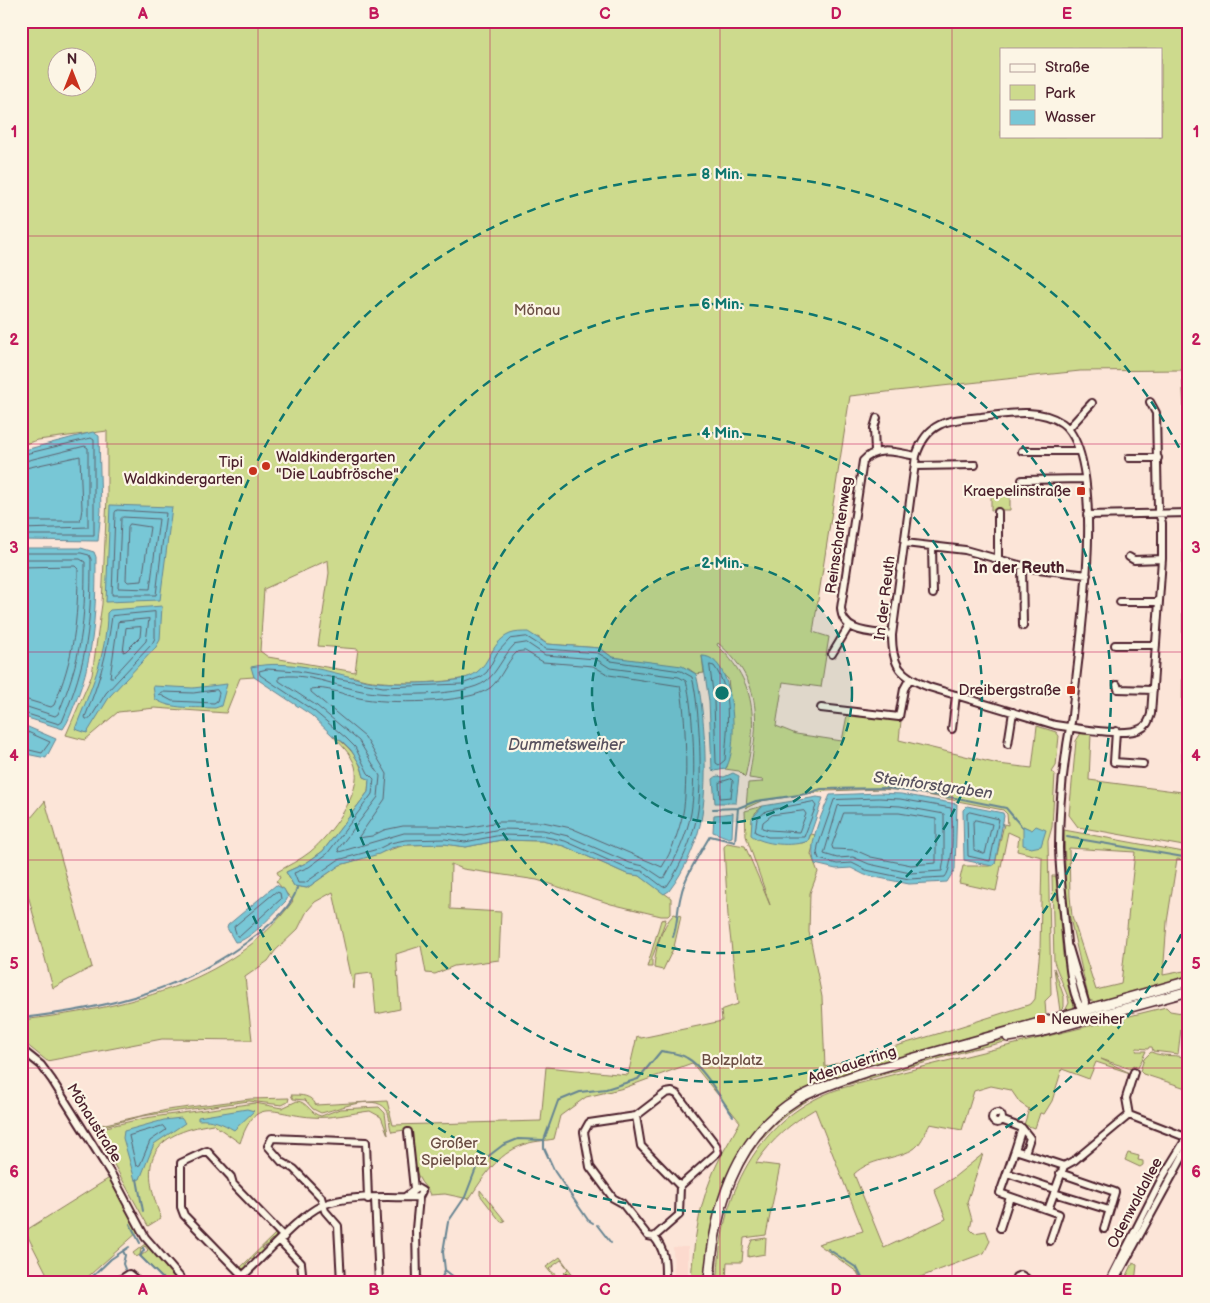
<svg xmlns="http://www.w3.org/2000/svg" width="1210" height="1303" font-family="'Balsamiq Sans',sans-serif">
<rect width="100%" height="100%" fill="#fce5d8"/>
<filter id="ink" filterUnits="userSpaceOnUse"><feTurbulence type="fractalNoise" baseFrequency=".02" numOctaves="2"/><feDisplacementMap in="SourceGraphic" scale="10" xChannelSelector="R" yChannelSelector="G"/><feConvolveMatrix kernelMatrix="1 2 1 2 8 2 1 2 1" color-interpolation-filters="sRGB"/></filter>
<g filter="url(#ink)">
<!-- built -->
<path fill="#fcdace" d="M673,1247H688V1282H674Z"/>
<!-- green -->
<path fill="#cdda8d" stroke="#8c7c5c" fill-rule="evenodd" d="M21,21H1189V474H1187L1182,370L1080,371L850,396L813,632L829,637L821,687L783,682L776,726L796,734L842,741L847,715L901,721L899,740L998,764L1032,768L1037,726L1056,732L1059,736L1056,766L1052,772L1055,774L1052,827L1048,841L1051,995L1045,1001L1046,1016L1019,1023L995,1034L795,1097L735,1160L718,1200L713,1220L703,1282H691C693,1248 698,1210 711,1178C718,1159 730,1141 740,1122L692,1063L624,1088L586,1097L560,1116L554,1139C544,1141 532,1141 523,1145C497,1154 483,1178 469,1199L445,1194L430,1195C428,1188 422,1185 419,1178C412,1164 413,1145 411,1129L392,1132C388,1125 391,1116 386,1109C374,1093 336,1110 321,1113L313,1109L305,1100L293,1099L291,1095C302,1095 311,1095 316,1105L387,1101L393,1125L541,1121L546,1067L628,1075L637,1036L641,1038L722,1021L721,1010L738,1004L728,916L724,847L727,843L745,846L770,905L746,836L745,811L763,806L755,813L756,839L802,843L808,841L811,834L816,835L811,854L818,872L810,893L809,932L822,997L825,1067L937,1034L1031,1004L1035,999L1040,949L1042,857L1017,851L1019,837L1008,832L996,891L959,883L963,866H989L995,864L1004,824L1008,825L1007,814L1003,810L907,791L881,789L826,791L761,801L746,808L748,783L762,782L763,780L749,778C758,722 765,683 718,643L717,645C759,684 757,725 745,777L739,771L725,769L727,767C731,737 732,710 728,679L702,656L704,673L696,674L689,669L612,657L600,648L547,644L538,637L493,650C489,657 486,668 479,673C460,685 375,686 355,677L252,667L254,677L240,678L226,713L155,708L118,712L85,740L66,735L92,675L102,604L107,497V431L38,440L21,445ZM1001,49H1161V136H1001ZM58,58H88V88H58ZM328,560L329,573L318,646L358,649L355,672L268,657L260,651L264,589ZM1023,826L1043,836L1041,845Z
M991,495H1010V510H991Z
M1183,541L1189,542V847L1078,827L1069,815L1076,741L1081,733L1091,734L1089,780L1182,792Z
M332,735C348,745 359,757 364,777L369,779L368,792L323,851L306,863L286,872L294,886L307,888L340,865L405,845L444,844L466,847L501,840L542,841L564,846L627,874L640,876L671,898V913L668,916H661L611,904L537,880L463,869L451,864L450,909L501,912L499,960L454,966L435,974L426,973L421,946L396,954L400,1009L376,1014L372,973L355,975L354,989L333,892L315,902L307,911L298,929L275,951L268,961L245,977L252,1040L162,1039L47,1061L21,1040V1020C119,1009 231,986 293,901L276,881L280,878L277,872C287,866 300,860 310,852C330,835 363,793 355,766C351,753 340,744 332,735Z
M45,801L92,967L53,988L21,869V830Z
M1064,830L1189,853V861L1177,859L1167,922L1163,975L1189,970V977L1095,1002L1089,1000L1066,901ZM1069,848L1135,852L1121,984L1096,990L1072,916L1070,896Z
M1052,876H1056L1063,955L1075,1001L1073,1010L1064,1013L1069,1003L1068,997L1054,962Z
M674,914L681,916L674,947L663,970L654,968C655,950 661,927 674,914Z
M666,919L652,958V967H647L661,920Z
M1054,968L1064,997V1007L1060,1011Z
M1166,1007L1170,1011L1188,1014V1030L1181,1029L1178,1054L1153,1051L1152,1047H1149L1148,1049L1137,1048L1136,1051H1146L1138,1068L1133,1065L1131,1069L1101,1059L1130,1073L1096,1062L1089,1079L1062,1069L1052,1101L1044,1114L1040,1113L1035,1128L1024,1125L1029,1109L1020,1103L1011,1090L991,1086L974,1091L962,1130L930,1124C925,1133 921,1145 912,1150C893,1160 871,1158 854,1174L884,1248L946,1219L934,1189L953,1178L983,1154L967,1202L972,1220L970,1229L974,1233L986,1231L990,1241L984,1253L907,1282H862L857,1272L818,1244L863,1231L815,1109C791,1123 772,1139 756,1163L780,1166L766,1235L744,1238L742,1262H727L726,1282H718C718,1198 757,1115 842,1088C950,1059 1058,1034 1166,1007Z
M1033,1036L973,1049L829,1090L827,1088L848,1080L986,1043Z
M1151,1052C1164,1058 1176,1053 1189,1059V1089L1143,1074L1140,1071L1144,1059Z
M821,1090L820,1094C745,1130 717,1202 716,1282H713C715,1201 745,1128 821,1090Z
M289,1098L288,1102L282,1105L249,1101L142,1116L93,1129L92,1127L167,1110L250,1099Z
M297,1101C308,1102 310,1114 321,1116L340,1109L379,1107L385,1113L388,1135L381,1117L370,1111C351,1113 331,1119 311,1117C272,1114 256,1095 240,1143L213,1124C149,1134 139,1161 161,1218L148,1226L96,1132L106,1127L145,1118L255,1103L282,1108Z
M1128,1153L1139,1156L1138,1160L1143,1161V1165L1140,1167L1125,1160Z
M111,1177L138,1232L82,1282H51L26,1233L28,1229Z
M480,1190L502,1217L505,1221L501,1222L480,1195Z
M276,1233L275,1241L272,1239L268,1243L271,1246L266,1245L262,1248L265,1252L261,1256L257,1253L253,1257L255,1260L251,1259L246,1264L247,1268L239,1269Z
M766,1238L765,1254L748,1257V1250L752,1240Z
M145,1244L181,1282H167L141,1256L148,1250L145,1246L141,1249L140,1255L136,1257L133,1253Z
M560,1257L576,1279L575,1280L567,1272V1276L564,1273L568,1269L561,1260L549,1269L559,1278H555L546,1267Z
M1133,1263L1137,1265L1135,1282H1124Z"/>
<!-- water -->
<path fill="#78c7d6" stroke="#668492" d="M93,432L99,436L101,510L98,541L21,540V451Z
M110,505L172,507L160,600L106,602Z
M21,548H81L94,552L96,557C96,607 95,654 76,701C72,710 69,721 63,729L21,716Z
M162,606L160,640L156,647L110,696L87,733L75,729C90,691 107,655 107,613L110,610Z
M528,632L547,644L600,648L612,657L682,666L696,674C705,710 708,778 702,815C698,841 685,870 669,891L664,894L640,876L627,874L564,846L542,841L501,840L466,847L444,844L405,845L391,848L379,854L340,865L307,888L294,886L286,872L306,863L323,851L368,792L369,779L364,777L361,766L351,750L343,742L332,735L311,715L254,677L251,667C288,659 328,671 363,680C383,685 446,684 465,678C491,671 488,643 510,634C515,632 522,632 528,632Z
M702,656C737,656 739,754 725,769L715,771L712,770L709,701Z
M227,684L221,706L215,708C195,707 171,710 155,699L153,686L193,688Z
M21,724L56,739L46,758L21,753Z
M733,773L739,776L736,803H715L713,779L717,776L724,777Z
M879,793L901,794L957,804L955,869L947,882L909,884L865,875L851,868L836,869L815,864C807,843 822,814 830,795Z
M817,797L823,798L808,841C793,847 763,845 751,835L752,818L763,806Z
M967,806L1003,813L1004,816L995,864L992,866L964,860L963,810Z
M733,813L732,837L729,838L713,832L714,815Z
M1023,826L1032,830L1036,826L1046,830L1041,846L1031,848L1023,845Z
M276,885L284,889L288,897L286,901C276,911 249,942 235,942L227,928L228,925Z
M247,1109L254,1111L234,1130C222,1123 213,1119 198,1120V1117Z
M181,1118L185,1123L154,1144L140,1179L135,1180L123,1138L124,1131L164,1120Z"/>
<g fill="none" stroke-linecap="round" stroke-linejoin="round">
<!-- shore -->
<path stroke="#5c626f" stroke-width="1" d="M21,455L91,438L94,440V535H21
M21,462L85,446L88,448V527L21,529
M21,469L80,456L82,509L80,521H21
M117,510L166,513L156,595H112L115,513Z
M123,517L159,519L150,589L118,588L121,519Z
M130,524L150,527L142,581L128,582L126,580L128,527Z
M21,553H81L89,555L91,559C91,626 88,660 62,722L59,724L21,712
M21,559H80L85,562C85,623 82,657 58,714L55,716L21,705
M21,567L75,566L78,569C78,620 74,658 54,705L51,707L21,698
M155,612V638L152,644L106,693L90,719H86L85,717C100,680 107,655 112,616Z
M149,619L146,641L113,677H110L118,622Z
M141,627L140,637L126,651L123,652L126,628Z
M527,637L546,649L598,653L611,661L681,671L692,677C700,706 703,787 697,816C692,840 681,866 667,886L663,887L642,871L628,869L565,841L542,836L501,835L465,842L445,839L405,840L390,843L378,849L338,860L305,883H298L294,873L309,867L327,854L372,794L374,779L368,773L355,747L346,738L314,711L260,675L259,671L267,669L298,671L383,687L462,684L481,677L487,672L497,653L510,639Z
M527,643L545,655L596,659L610,668L679,677L686,681C694,709 696,784 691,813C687,835 676,858 665,877L662,878L644,866L630,863L568,836L543,830L500,829L465,836L445,833H404L339,852L338,849L378,797L380,776L359,741L317,706L279,681V677C305,672 336,686 362,691C387,696 466,697 486,681C497,673 503,656 514,645Z
M525,651L543,662L593,666L609,675L680,686C686,709 688,789 683,813C679,831 672,851 662,867L571,828L543,822H499L465,828L446,826H403L384,830L372,836L358,838L385,799L387,774L365,737L311,692V689C326,686 344,695 359,698C386,704 468,704 490,688C502,678 506,662 517,652Z
M710,665L714,666C733,691 727,730 725,760L719,765L716,763L714,701Z
M217,690L219,693L217,701L214,703L172,701L159,694L162,692L193,693Z
M21,729L50,742L42,753L21,748
M731,779L733,781L731,797L720,798L719,783Z
M879,798L900,799L951,808C953,822 954,867 945,877L909,879L866,870L852,863L837,864L819,859L817,853L818,846L834,800Z
M813,802L816,806L804,837H768L755,832L757,819L766,811Z
M879,805L900,806L944,814V859L942,871L910,873L869,864L853,857L837,858L824,854L838,806Z
M804,811L806,814L799,832L769,830L762,828L763,822L772,815Z
M970,812L999,819L990,861L968,856L967,814Z
M844,813H899L936,819V863L911,865L871,857L855,850L833,849L832,846Z
M976,820L992,824L985,854L974,850L973,822Z
M276,892L280,893L281,899L240,936H237L234,927Z
M163,1126L166,1130L150,1141L140,1165L136,1166L129,1136Z"/>
<!-- stream -->
<path stroke="#668492" stroke-width="2" d="M713,809L738,808L756,801L806,794L821,789L886,788L962,799L1006,808L1022,827
M1067,837L1189,858
M673,937C678,923 677,910 681,895C685,876 700,853 710,836L735,842L738,808
M21,1018C111,1008 185,990 258,934C273,922 292,907 297,888
M137,1179L143,1211
M593,1223L588,1220L555,1172L544,1148V1140L558,1101L580,1092L606,1089L638,1079L661,1051C670,1053 679,1053 687,1058C704,1067 722,1101 733,1116
M130,1224L140,1243
M597,1225L611,1243
M143,1248L144,1250L140,1256L166,1282
M828,1249L857,1268L864,1282
M123,1251L125,1255L123,1264L125,1269
M445,1270L460,1282
M87,1282L111,1259L129,1247
M440,1282L445,1270L443,1252L448,1222L465,1197L475,1171L482,1161L503,1145L518,1139L544,1140"/>
<!-- street casing -->
<g stroke="#4a1f2b" stroke-width="10">
<path id="street" d="M1068,429L1092,403
M1022,451H1079
M875,452L874,428L877,418
M1129,458H1158
M915,466L975,465
M1022,480L1085,479
M998,512V559
M1087,515L1189,513
M905,543L965,550L1030,568L1087,575
M932,546L933,594
M1129,557L1134,560L1162,559
M1022,566L1023,626
M1120,602H1159
M892,635C872,632 842,634 841,608L863,461C876,445 898,453 916,456
M1115,645H1156
M832,654L849,626
M1117,685L1118,689L1153,690
M821,708L899,717L904,689L910,678
M952,729L956,695
M1116,731L1114,762L1143,764
M1008,744L1013,712
M1069,948L1085,1002L1084,1012
M1084,1012C1071,998 1069,961 1067,943C1064,911 1060,880 1059,848C1059,805 1064,758 1072,716C1077,659 1111,459 1062,423C1039,407 1007,414 981,417C948,420 927,421 916,456L892,635C892,666 900,676 929,687L1055,725C1073,728 1125,737 1140,729C1147,726 1149,721 1151,714L1162,559V523L1158,510L1156,413L1150,402
M21,1049L41,1065L52,1080L113,1177L145,1237L184,1282
M992 1118a5 5 0 1 1 10 0a5 5 0 1 1-10 0Z
M1129,1115L1188,1138
M1129,1115L1126,1098L1134,1072
M636,1116L641,1146L680,1186
M1001,1120L1022,1128
M408,1132L414,1189
M1015,1150L1000,1193L1048,1210L1064,1166
M1025,1153L1030,1138L1022,1128L1015,1150L1064,1166L1075,1160L1129,1115
M1007,1173L1054,1189
M1060,1173L1115,1192L1104,1229
M1054,1193L1109,1210
M375,1199L379,1282
M1048,1210L1059,1214L1050,1241
M1000,1228L1010,1197
M654,1237L679,1215L680,1186L718,1152L716,1145L677,1094L672,1092L666,1093L636,1116L589,1123L584,1132L590,1167L613,1198L622,1203L648,1236L654,1237C666,1251 665,1263 665,1282
M280,1241L301,1263L303,1282
M243,1276L184,1215L181,1207V1163L207,1151L231,1177L233,1184L284,1237
M117,1282L129,1274L139,1282
M236,1282C261,1261 296,1217 323,1205C348,1194 392,1198 419,1197L422,1191L417,1188L405,1197
M341,1282L338,1226L325,1211L321,1197L294,1169L282,1162L268,1146L272,1138L366,1142L368,1199
M417,1282L416,1229L419,1197
M561,1282L568,1278L573,1282
M1015,1282L1016,1277L1021,1275L1026,1278V1282
M1109,1282L1162,1178L1189,1134
M1114,1282L1189,1145"/>
</g>
<!-- secondary casing -->
<g stroke="#4a1f2b" stroke-width="12">
<path id="secondary" d="M1008,1037L1040,1032L1189,991
M709,1282C714,1212 733,1138 797,1099C819,1087 842,1080 865,1072L1189,981"/>
</g>
<!-- street -->
<use href="#street" stroke="#fcf5e5" stroke-width="6"/>
<!-- secondary -->
<use href="#secondary" stroke="#fcf5e5" stroke-width="9"/>
</g>
</g>
<!-- grid -->
<path fill="none" stroke="#c2185b" stroke-width="1" stroke-opacity="0.55" d="M258,21V1282M490,21V1282M720,21V1282M952,21V1282M21,236H1189M21,444H1189M21,652H1189M21,860H1189M21,1068H1189"/>
<!-- distance rings -->
<circle cx="722" cy="693" r="130" fill="#0f766e" fill-opacity=".12"/>
<g fill="none" stroke="#0f766e" stroke-width="2.5" stroke-dasharray="9 6">
<circle cx="722" cy="693" r="130"/>
<circle cx="722" cy="693" r="260"/>
<circle cx="722" cy="693" r="389"/>
<path d="M1188 921A519 519 0 1 1 1188 465"/>
</g>
<!-- markers -->
<g fill="#c8321e" stroke="#fcf5e5" stroke-width="2">
<circle cx="266" cy="466" r="5"/>
<circle cx="253" cy="471" r="5"/>
<rect x="1076" y="486" width="10" height="10" rx="2.5"/>
<rect x="1066" y="685" width="10" height="10" rx="2.5"/>
<rect x="1036" y="1014" width="10" height="10" rx="2.5"/>
</g>
<g text-anchor="middle" dominant-baseline="central" stroke-width="4.5" stroke-linejoin="round" paint-order="stroke">
<!-- park labels -->
<g font-size="15" fill="#6b4e44" stroke="#fcf5e5">
<text x="537" y="310">Mönau</text>
<text x="732" y="1060">Bolzplatz</text>
<text x="454" y="1143">Großer<tspan x="454" dy="17">Spielplatz</tspan></text>
</g>
<!-- poi labels -->
<g font-size="15" fill="#4a1f2b" stroke="#fcf5e5" text-anchor="end">
<text x="276" y="457" text-anchor="start">Waldkindergarten<tspan x="276" dy="17">"Die Laubfrösche"</tspan></text>
<text x="243" y="462">Tipi<tspan x="243" dy="17">Waldkindergarten</tspan></text>
<text x="1071" y="491">Kraepelinstraße</text>
<text x="1061" y="690">Dreibergstraße</text>
<text x="1051" y="1019" text-anchor="start">Neuweiher</text>
</g>
<!-- street labels -->
<g font-size="15" fill="#4a1f2b" stroke="#fcf5e5">
<text transform="translate(839 535) rotate(-82)">Reinschartenweg</text>
<text transform="translate(885 598) rotate(-83)">In der Reuth</text>
<text transform="translate(852 1065) rotate(-18)">Adenauerring</text>
<text transform="translate(94 1123) rotate(58)">Mönaustraße</text>
<text transform="translate(1135 1203) rotate(-62)">Odenwaldallee</text>
</g>
<!-- neighbourhood labels -->
<g font-size="16" font-weight="bold" fill="#4a1f2b" stroke="#fcf5e5">
<text x="1019" y="568">In der Reuth</text>
</g>
<!-- water labels -->
<g font-size="16" font-style="italic" fill="#58515e" stroke="#fcf5e5">
<text x="566" y="745">Dummetsweiher</text>
<text transform="translate(933 786) rotate(8)">Steinforstgraben</text>
</g>
</g>
<circle cx="722" cy="693" r="8" fill="#0f766e" stroke="#fcf5e5" stroke-width="2.5"/>
<g font-size="15" text-anchor="middle" font-weight="bold" fill="#0f766e" stroke="#fcf5e5" stroke-width="4.5" stroke-linejoin="round" paint-order="stroke">
<text x="722" y="179">8 Min.</text>
<text x="722" y="309">6 Min.</text>
<text x="722" y="438">4 Min.</text>
<text x="722" y="568">2 Min.</text>
</g>
<!-- margin -->
<rect width="1210" height="1303" fill="none" stroke="#fcf5e5" stroke-width="55"/>
<!-- legend -->
<rect x="1000" y="48" width="162" height="90" fill="#fcf5e5" stroke="#b59f9b"/>
<rect x="1010" y="64" width="25" height="8" fill="#fcf5e5" stroke="#b59f9b"/>
<text x="1045" y="72" font-size="15" fill="#4a1f2b">Straße</text>
<rect x="1010" y="85" width="25" height="15" fill="#cdda8d" stroke="#b59f9b"/>
<text x="1045" y="98" font-size="15" fill="#4a1f2b">Park</text>
<rect x="1010" y="110" width="25" height="15" fill="#78c7d6" stroke="#b59f9b"/>
<text x="1045" y="122" font-size="15" fill="#4a1f2b">Wasser</text>
<!-- north arrow -->
<g transform="translate(72 72)"><circle r="24" fill="#fcf5e5" stroke="#b59f9b"/>
<path d="M0-4L9 19L0 12L-9 19Z" fill="#c8321e"/>
<text y="-8" font-size="14" font-weight="bold" text-anchor="middle" fill="#4a1f2b">N</text>
</g>
<rect x="28" y="28" width="1154" height="1248" fill="none" stroke="#c2185b" stroke-width="2"/>
<g font-size="16" text-anchor="middle" font-weight="bold" fill="#c2185b">
<text x="143" y="19">A</text>
<text x="374" y="19">B</text>
<text x="605" y="19">C</text>
<text x="836" y="19">D</text>
<text x="1067" y="19">E</text>
<text x="14" y="137">1</text>
<text x="1196" y="137">1</text>
<text x="14" y="345">2</text>
<text x="1196" y="345">2</text>
<text x="14" y="553">3</text>
<text x="1196" y="553">3</text>
<text x="14" y="761">4</text>
<text x="1196" y="761">4</text>
<text x="14" y="969">5</text>
<text x="1196" y="969">5</text>
<text x="14" y="1177">6</text>
<text x="1196" y="1177">6</text>
<text x="143" y="1295">A</text>
<text x="374" y="1295">B</text>
<text x="605" y="1295">C</text>
<text x="836" y="1295">D</text>
<text x="1067" y="1295">E</text>
</g>
</svg>
